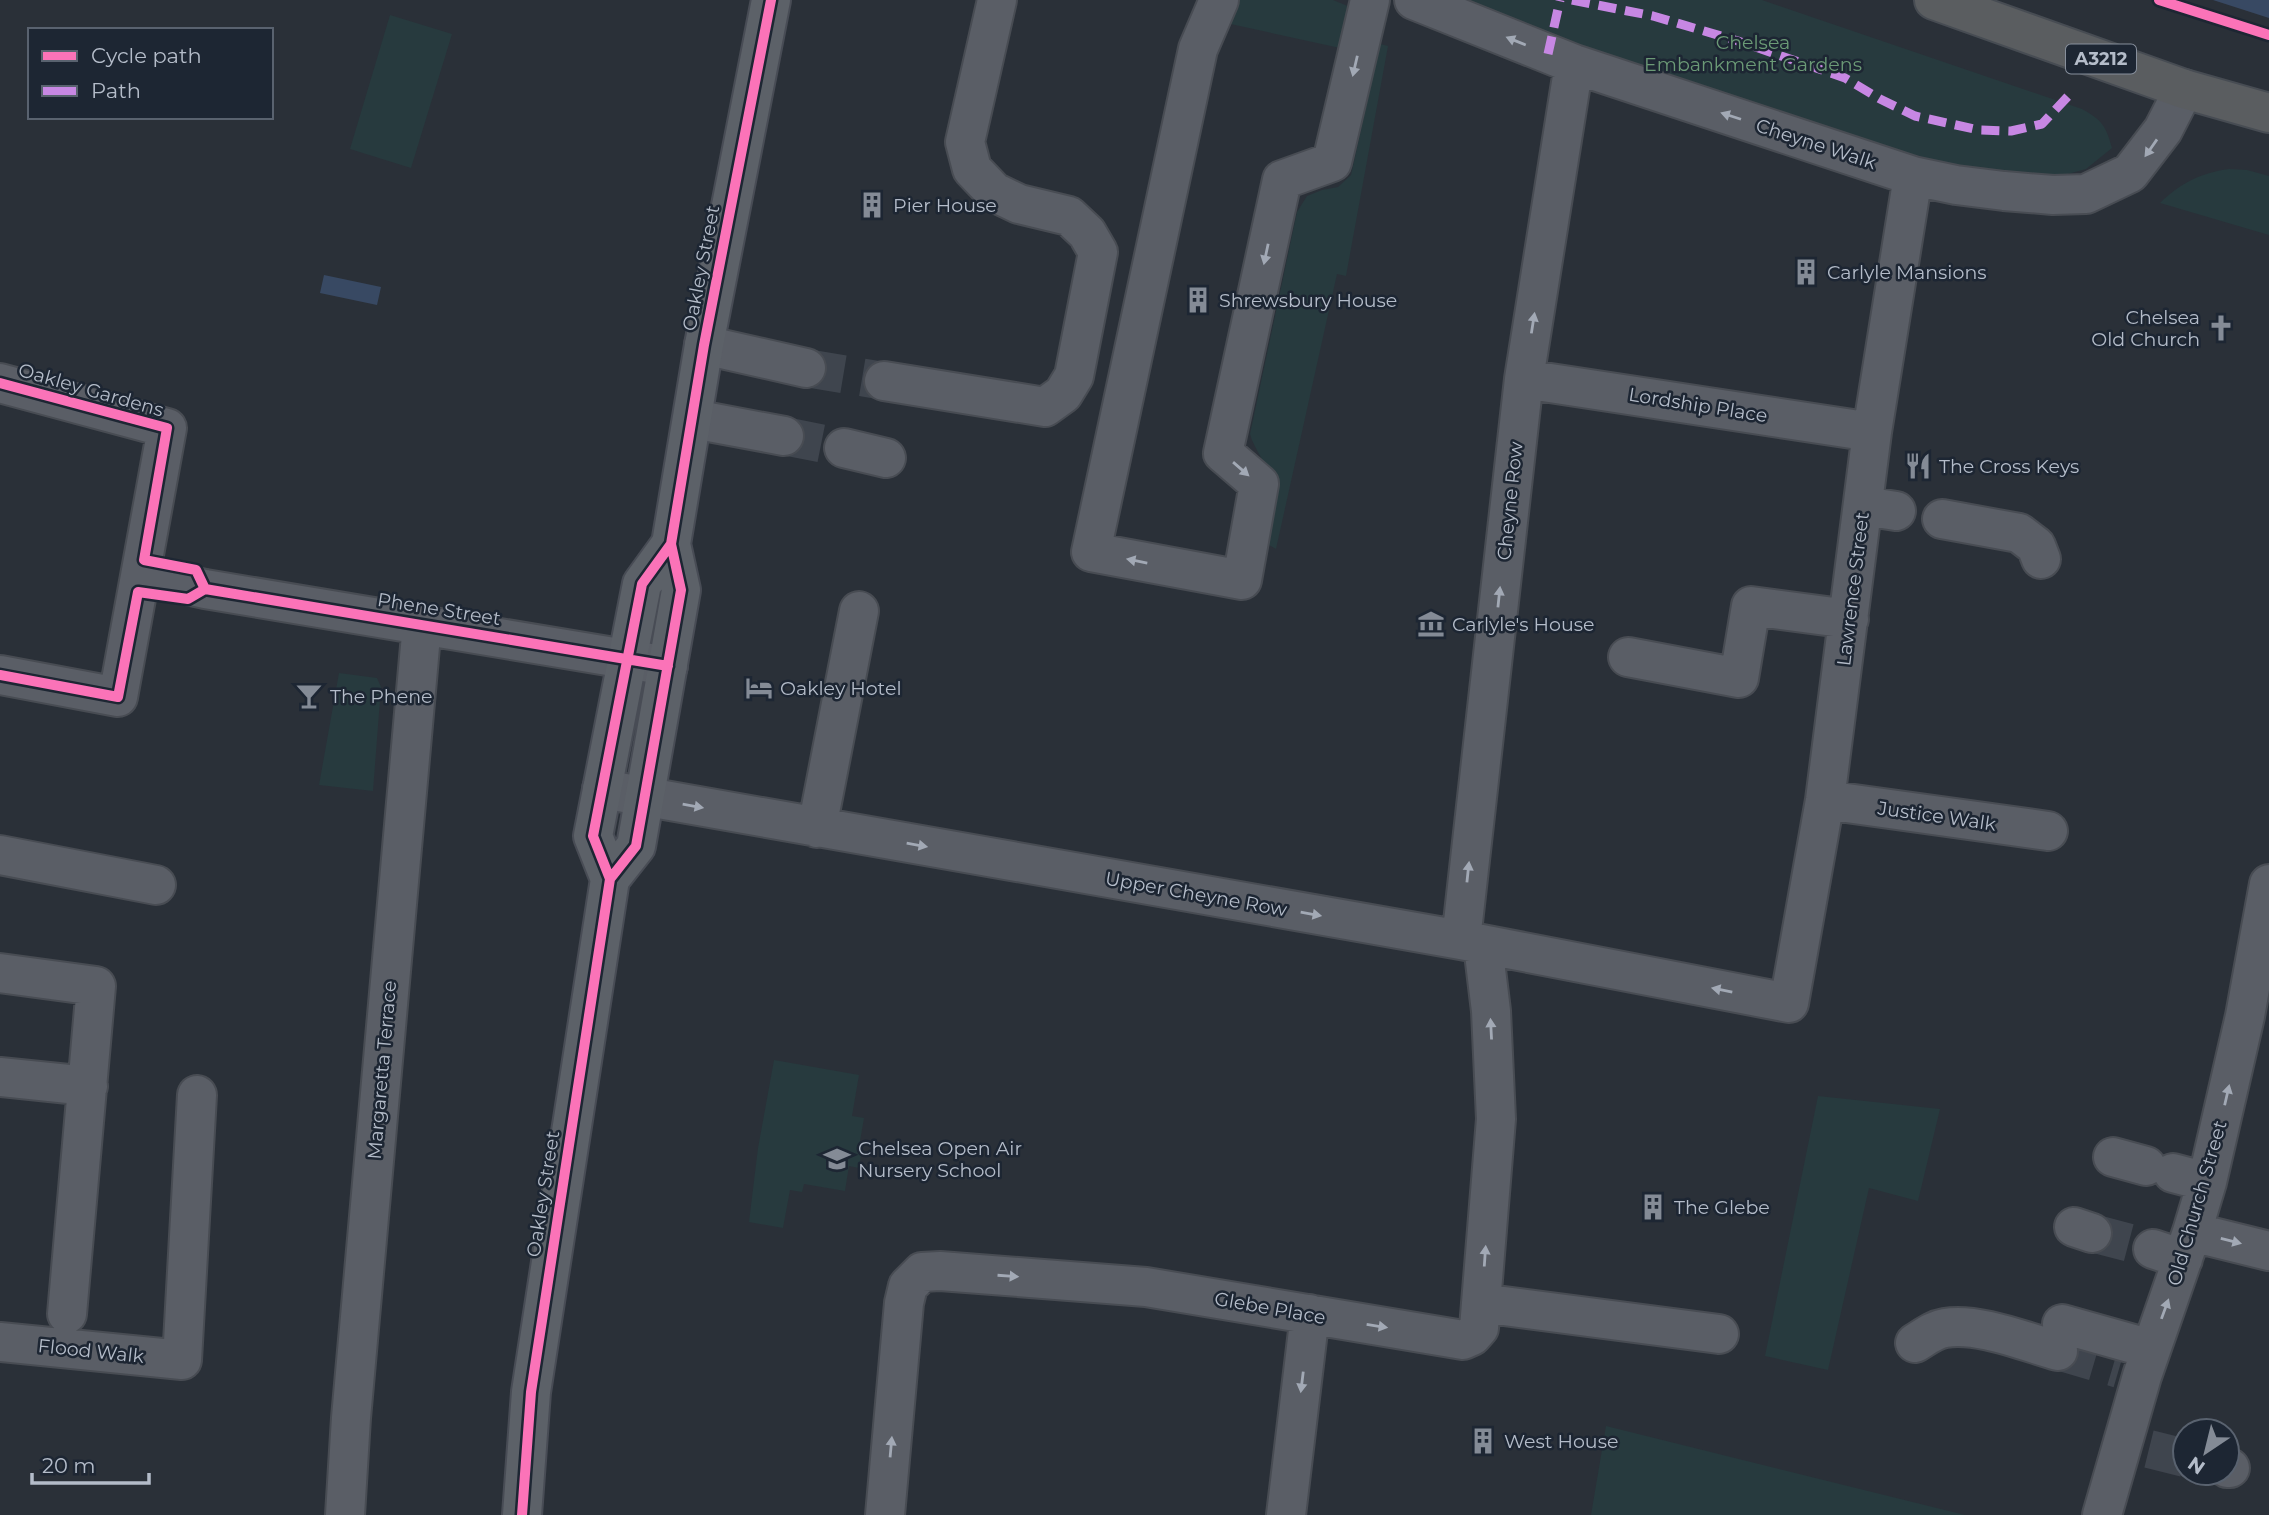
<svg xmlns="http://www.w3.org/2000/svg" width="2269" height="1515" font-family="Montserrat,sans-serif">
<rect width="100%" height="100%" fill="#2a3038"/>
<!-- green -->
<path fill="#273a3e" d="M1237,0H1333L1350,7L1340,48L1226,23Z
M1449,0H1762L2082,109C2102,120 2106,126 2112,148L2086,169L2064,175L2029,177L1933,166L1541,39Z
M390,15L452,34L411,168L350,149Z
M1380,44L1388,46L1346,276L1337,274L1276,549L1264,542C1266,523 1272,500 1270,480C1269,465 1254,450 1250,434L1297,212L1307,196L1322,190L1338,187L1351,175Z
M2229,169L2247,170L2269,176V235L2160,203C2181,183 2200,173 2229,169Z
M339,673L377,678L381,687L373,791L319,785Z
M774,1060L859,1075L852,1116L864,1118L859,1147L862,1148L859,1168L849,1166L845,1191L804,1184L802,1192L790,1190L783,1228L749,1222L758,1148Z
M1818,1096L1940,1109L1918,1201L1869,1188L1828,1370L1765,1356Z
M1606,1426L1965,1515H1591Z"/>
<!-- water -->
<path fill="#384963" d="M2213,0H2269V18Z
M324,275L381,287L377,305L320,293Z"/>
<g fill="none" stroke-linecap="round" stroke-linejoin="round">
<!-- minor-tunnel -->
<path stroke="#3f454e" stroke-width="38" stroke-dasharray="38 19" stroke-linecap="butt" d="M806,368L884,381
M784,436L844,448
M2092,1233L2153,1249
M2058,1351L2119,1369
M2149,1449L2185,1458"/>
<!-- minor casing -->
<g stroke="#484c53" stroke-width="42">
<path id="minor" d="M1219,0L1198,49L1091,552L1242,580L1259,484L1223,453L1282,180L1332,162L1370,0
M1414,0L1574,64L1913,176L1956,185L2004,191L2053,195L2086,194L2130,173L2163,130L2184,89
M704,345L806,368
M1524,379L1872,432
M884,381L1045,407L1063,394L1074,376L1098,252L1087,233L1069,216L1019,204L994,192L972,169L965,142L997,0
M0,383L167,428L118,697L0,675
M693,419L784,436
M844,448L886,458
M1864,506L1896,511
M1942,519L2019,533L2036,546L2041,559
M141,575L205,589L668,666
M1628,657L1739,678L1751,606L1849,619
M602,789L1461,940L1789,1003L1825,800L1872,432L1913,176
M1825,800L2048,831
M817,828L859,611
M0,855L156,885
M1461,940L1524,379L1574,64
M0,973L96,986L67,1314
M0,1077L88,1086
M2113,1157L2146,1166
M2173,1173L2207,1182
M2074,1227L2092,1233
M2192,1232L2269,1251
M2153,1249L2183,1259
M1481,1303L1719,1334
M2062,1324L2151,1349
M0,1342L182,1360L197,1095
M1915,1343C1925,1337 1933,1330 1945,1328C1977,1322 2026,1342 2058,1351
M2227,1468H2230
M345,1515L351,1418L422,624
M885,1515L904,1303L908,1286L922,1272L940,1271L1146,1287L1463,1340L1472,1336L1479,1328L1496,1119L1491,1011L1483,945
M1286,1515L1310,1314
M2102,1515L2142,1376L2192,1232L2207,1182L2245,1016L2269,884"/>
</g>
<!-- major casing -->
<g stroke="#484c55" stroke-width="42">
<path id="major" d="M610,879L593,836L642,584L671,544
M522,1515L531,1392L610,879L636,846L681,590L671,544L704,345L771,0"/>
</g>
<!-- highway casing -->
<g stroke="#474c53" stroke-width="42">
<path id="highway" d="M1934,0L2184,89L2269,113"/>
</g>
<!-- minor -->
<use href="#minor" stroke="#5a5e66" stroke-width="38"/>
<!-- major -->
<use href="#major" stroke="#5c6168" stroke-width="38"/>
<!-- highway -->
<use href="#highway" stroke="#5a5d60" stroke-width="38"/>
<!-- quiet -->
<path stroke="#c787e3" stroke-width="9" stroke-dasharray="18 9" stroke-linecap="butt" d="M1572,0L1653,16L1738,41L1845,78L1880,99L1915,116L1979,130L2011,131L2042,124L2071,93
M1548,54L1560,0"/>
<!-- cycleway casing -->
<g stroke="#1d2633" stroke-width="15">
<path id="cycleway" d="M2159,0L2269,35
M0,383L167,428L144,560L196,570L205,589
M205,589L668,666
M0,675L118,697L138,592L188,599L205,589
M610,879L593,836L642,584L671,544
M522,1515L531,1392L610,879L636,846L681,590L671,544L704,345L771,0"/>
</g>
<!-- cycleway -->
<use href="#cycleway" stroke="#fb73b8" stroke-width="10"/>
</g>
<!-- one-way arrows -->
<defs><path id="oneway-solid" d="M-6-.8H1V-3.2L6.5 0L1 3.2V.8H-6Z" transform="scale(1.75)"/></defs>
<g fill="#a2a9b5">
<use href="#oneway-solid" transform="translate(1516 41) rotate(-158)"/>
<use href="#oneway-solid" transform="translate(1355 66) rotate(103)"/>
<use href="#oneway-solid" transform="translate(1731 116) rotate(-162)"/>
<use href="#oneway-solid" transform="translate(2151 148) rotate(125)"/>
<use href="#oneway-solid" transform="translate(1266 254) rotate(102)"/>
<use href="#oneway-solid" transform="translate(1533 323) rotate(-81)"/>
<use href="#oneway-solid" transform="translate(1241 469) rotate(41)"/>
<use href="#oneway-solid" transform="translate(1137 561) rotate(-169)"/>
<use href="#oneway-solid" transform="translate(1499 597) rotate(-84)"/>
<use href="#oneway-solid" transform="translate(693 806) rotate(10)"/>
<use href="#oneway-solid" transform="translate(917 845) rotate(10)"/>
<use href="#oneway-solid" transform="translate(1468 872) rotate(-84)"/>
<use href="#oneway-solid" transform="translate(1311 914) rotate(10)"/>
<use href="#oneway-solid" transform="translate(1722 990) rotate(-169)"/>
<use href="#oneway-solid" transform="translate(1491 1029) rotate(-93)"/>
<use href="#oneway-solid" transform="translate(2227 1095) rotate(-77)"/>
<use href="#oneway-solid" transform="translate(2231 1241) rotate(14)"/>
<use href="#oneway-solid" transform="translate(1485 1256) rotate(-86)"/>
<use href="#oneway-solid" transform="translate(1008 1276) rotate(4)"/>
<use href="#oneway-solid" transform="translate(2165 1309) rotate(-70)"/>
<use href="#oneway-solid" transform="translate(1377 1326) rotate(9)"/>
<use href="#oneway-solid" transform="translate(1302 1382) rotate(97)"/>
<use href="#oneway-solid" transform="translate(891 1447) rotate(-85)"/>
</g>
<!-- icons -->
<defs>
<g id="building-bare" transform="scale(2.1)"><path d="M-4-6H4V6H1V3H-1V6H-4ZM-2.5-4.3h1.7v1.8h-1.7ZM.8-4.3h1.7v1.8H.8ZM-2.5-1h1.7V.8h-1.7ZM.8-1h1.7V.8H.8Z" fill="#848b96" stroke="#1d2633" stroke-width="2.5" paint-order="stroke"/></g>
<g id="church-bare" transform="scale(2.1)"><path d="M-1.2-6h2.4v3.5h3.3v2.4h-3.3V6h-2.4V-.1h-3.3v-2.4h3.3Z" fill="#848b96" stroke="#1d2633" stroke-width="2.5" paint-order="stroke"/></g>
<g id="restaurant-bare" transform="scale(2.1)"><path d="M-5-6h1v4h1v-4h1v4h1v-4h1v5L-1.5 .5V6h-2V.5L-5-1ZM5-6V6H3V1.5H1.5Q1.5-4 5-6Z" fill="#848b96" stroke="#1d2633" stroke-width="2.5" paint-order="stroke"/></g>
<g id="museum-bare" transform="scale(2.1)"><path d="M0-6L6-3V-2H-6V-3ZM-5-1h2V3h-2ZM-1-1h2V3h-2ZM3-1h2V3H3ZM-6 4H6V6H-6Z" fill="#848b96" stroke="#1d2633" stroke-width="2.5" paint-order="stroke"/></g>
<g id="hotel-bare" transform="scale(2.1)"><path d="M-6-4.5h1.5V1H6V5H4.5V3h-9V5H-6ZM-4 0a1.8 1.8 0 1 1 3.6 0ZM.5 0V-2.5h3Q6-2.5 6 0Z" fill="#848b96" stroke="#1d2633" stroke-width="2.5" paint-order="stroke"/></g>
<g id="bar-bare" transform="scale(2.1)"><path d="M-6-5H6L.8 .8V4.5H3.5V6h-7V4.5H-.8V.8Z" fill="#848b96" stroke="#1d2633" stroke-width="2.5" paint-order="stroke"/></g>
<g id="school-bare" transform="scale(2.1)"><path d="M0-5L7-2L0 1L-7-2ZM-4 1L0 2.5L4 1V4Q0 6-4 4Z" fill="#848b96" stroke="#1d2633" stroke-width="2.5" paint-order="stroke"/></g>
</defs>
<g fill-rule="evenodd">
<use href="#building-bare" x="872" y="205"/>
<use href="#building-bare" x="1806" y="272"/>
<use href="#building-bare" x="1198" y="300"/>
<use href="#church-bare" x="2221" y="328"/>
<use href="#restaurant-bare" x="1918" y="466"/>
<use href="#museum-bare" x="1431" y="624"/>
<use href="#hotel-bare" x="759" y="688"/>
<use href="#bar-bare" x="309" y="696"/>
<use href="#school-bare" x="837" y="1159"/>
<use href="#building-bare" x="1653" y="1207"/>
<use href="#building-bare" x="1483" y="1441"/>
</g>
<g text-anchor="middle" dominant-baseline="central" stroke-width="5" stroke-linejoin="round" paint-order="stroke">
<!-- shield labels -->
<rect fill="#1d2633" stroke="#878f9c" stroke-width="2" x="2066" y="44.5" width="70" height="29" rx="5"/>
<g font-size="18" font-weight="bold" fill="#b4bcc9">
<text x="2101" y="59">A3212</text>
</g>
<!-- park labels -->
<g font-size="19" fill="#6b9a76" stroke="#1d2633">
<text x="1753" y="42">Chelsea<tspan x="1753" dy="22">Embankment Gardens</tspan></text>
</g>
<!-- street labels -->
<g font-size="19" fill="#b4bcc9" stroke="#1d2633">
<text transform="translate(1816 144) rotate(18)">Cheyne Walk</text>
<text transform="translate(701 268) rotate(-79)">Oakley Street</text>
<text transform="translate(91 390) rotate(16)">Oakley Gardens</text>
<text transform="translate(1698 405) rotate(9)">Lordship Place</text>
<text transform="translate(1510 501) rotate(-84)">Cheyne Row</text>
<text transform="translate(1853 589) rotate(-83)">Lawrence Street</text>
<text transform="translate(439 609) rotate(9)">Phene Street</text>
<text transform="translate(1937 816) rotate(8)">Justice Walk</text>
<text transform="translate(1196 894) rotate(10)">Upper Cheyne Row</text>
<text transform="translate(382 1070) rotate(-85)">Margaretta Terrace</text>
<text transform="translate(543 1194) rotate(-81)">Oakley Street</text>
<text transform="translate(2197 1203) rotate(-74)">Old Church Street</text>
<text transform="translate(1270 1308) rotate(10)">Glebe Place</text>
<text transform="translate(91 1351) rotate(6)">Flood Walk</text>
</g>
<!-- poi labels -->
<g font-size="19" fill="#b4bcc9" stroke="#1d2633" text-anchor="start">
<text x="893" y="205">Pier House</text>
<text x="1827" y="272">Carlyle Mansions</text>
<text x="1219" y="300">Shrewsbury House</text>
<text x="2200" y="317" text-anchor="end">Chelsea<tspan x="2200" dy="22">Old Church</tspan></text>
<text x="1939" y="466">The Cross Keys</text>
<text x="1452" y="624">Carlyle's House</text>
<text x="780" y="688">Oakley Hotel</text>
<text x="330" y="696">The Phene</text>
<text x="858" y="1148">Chelsea Open Air<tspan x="858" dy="22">Nursery School</tspan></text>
<text x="1674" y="1207">The Glebe</text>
<text x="1504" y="1441">West House</text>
</g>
</g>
<!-- legend -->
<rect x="28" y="28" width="245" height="91" fill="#1d2633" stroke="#59626f" stroke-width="2"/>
<rect x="42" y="51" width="35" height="10" fill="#fb73b8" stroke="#59626f" stroke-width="2"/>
<text x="91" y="63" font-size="21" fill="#b4bcc9">Cycle path</text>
<rect x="42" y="86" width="35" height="10" fill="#c787e3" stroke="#59626f" stroke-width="2"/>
<text x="91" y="98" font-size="21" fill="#b4bcc9">Path</text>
<!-- north arrow -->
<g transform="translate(2206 1452) rotate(215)"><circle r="33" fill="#1d2633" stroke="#59626f" stroke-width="2"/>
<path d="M0-5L12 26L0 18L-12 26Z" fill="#848b96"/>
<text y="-10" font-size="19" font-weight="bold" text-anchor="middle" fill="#b4bcc9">N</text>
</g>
<!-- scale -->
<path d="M32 1473v10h117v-10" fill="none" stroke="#b4bcc9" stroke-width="3.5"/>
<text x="42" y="1473" font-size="21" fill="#b4bcc9" stroke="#1d2633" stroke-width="5" paint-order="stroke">20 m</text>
</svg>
